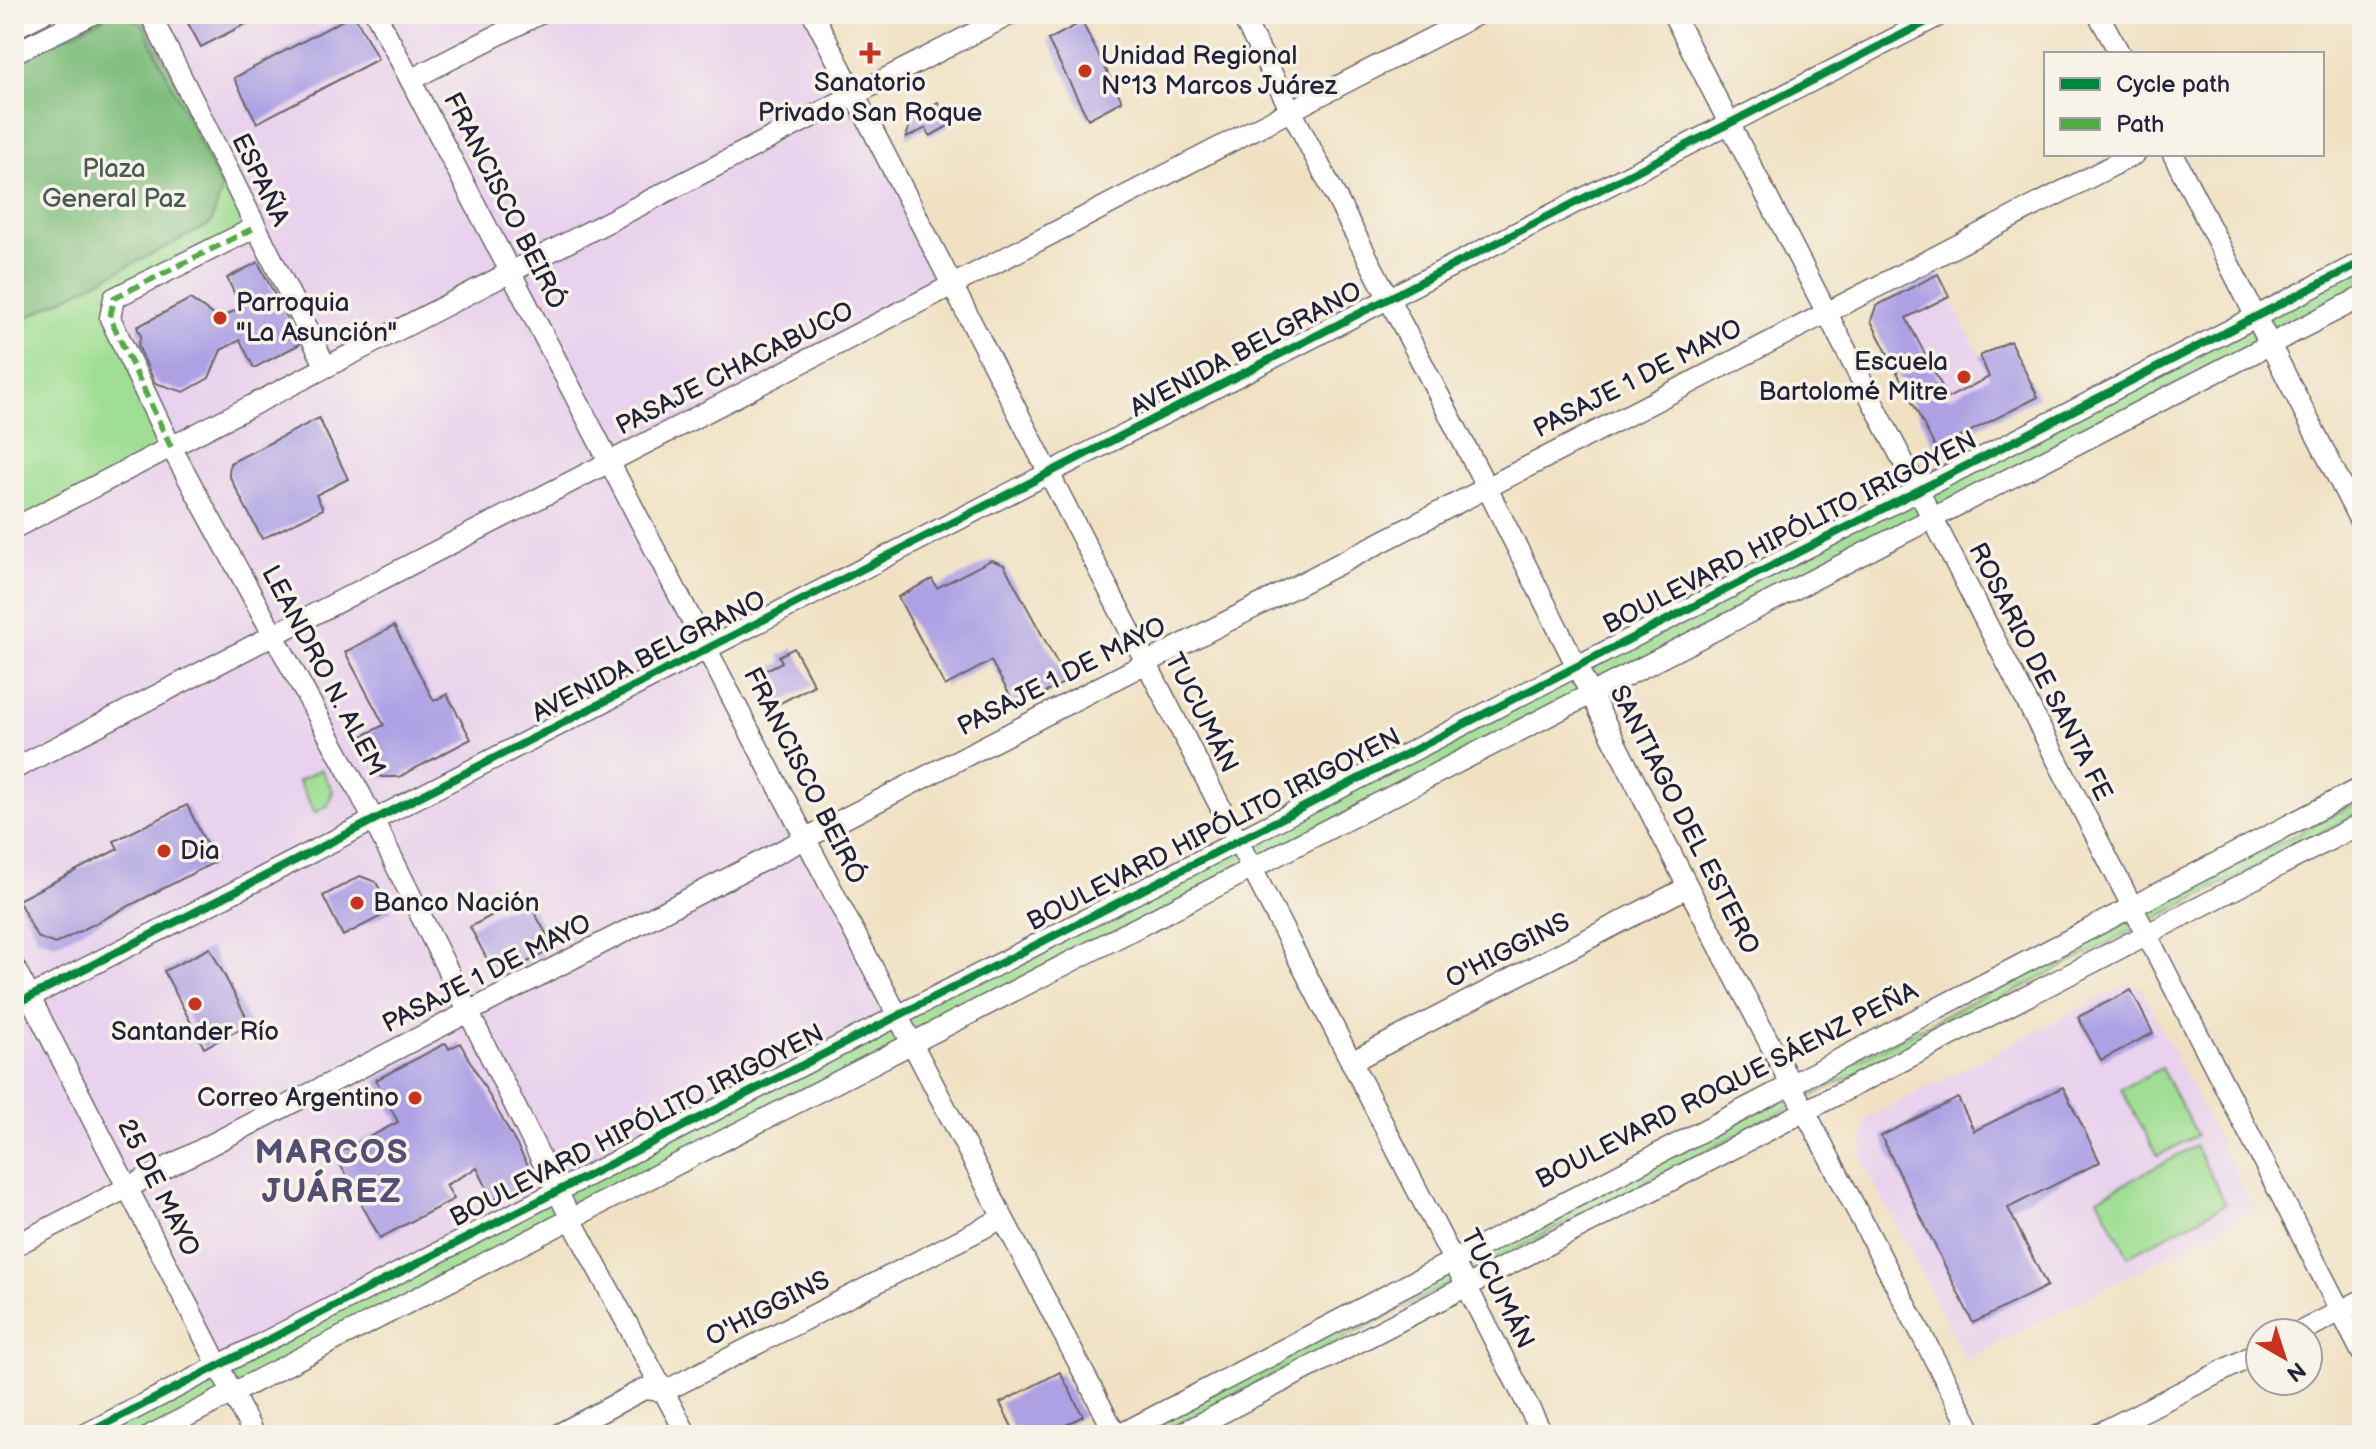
<svg xmlns="http://www.w3.org/2000/svg" width="2376" height="1449" font-family="'Balsamiq Sans',sans-serif">
<rect width="100%" height="100%" fill="#f7f3e8"/>
<filter id="ink" filterUnits="userSpaceOnUse"><feTurbulence type="fractalNoise" baseFrequency=".0125" numOctaves="2"/><feDisplacementMap in="SourceGraphic" scale="16" xChannelSelector="R" yChannelSelector="G"/><feConvolveMatrix kernelMatrix="1 2 1 2 8 2 1 2 1" color-interpolation-filters="sRGB"/></filter>
<filter id="wash" filterUnits="userSpaceOnUse"><feTurbulence type="fractalNoise" baseFrequency=".006" numOctaves="4" result="noise"/><feDisplacementMap in="SourceGraphic" scale="32" xChannelSelector="R" yChannelSelector="G"/><feGaussianBlur stdDeviation="1.8" result="paint"/><feColorMatrix in="noise" values="0 0 0 0 0 0 0 0 0 0 0 0 0 0 0 0 0 1.4 0 .05"/><feComposite in="paint" operator="in"/></filter>
<g filter="url(#wash)">
<rect width="100%" height="100%" fill="#f0e1c3"/>
<!-- built -->
<path fill="#e9d2ed" d="M93,14H813L953,286L611,463L896,1016L218,1367L129,1187L14,1246V53Z
M1938,274L1980,356L2010,341L2038,397L1936,449L1871,321L1876,306Z
M2127,984L2140,987L2255,1210L1966,1360L1861,1158L1866,1119Z"/>
<!-- green -->
<path fill="#9fde93" stroke="#608067" stroke-width="2" d="M102,14H141L249,228L113,297L170,440L14,530V59Z
M2362,262V297L151,1435H84Z
M321,769L333,791L328,805L315,813L298,781Z
M2362,800V812L1157,1435H1131Z
M2161,1068L2197,1135L2158,1156L2121,1089Z
M2195,1146L2226,1204L2128,1256L2098,1198Z"/>
<!-- forest -->
<path fill="#7fbd7d" stroke="#50705c" stroke-width="2" d="M111,14H124L143,25L222,189L211,224L14,324V63Z"/>
<g id="blocks">
<!-- building -->
<path fill="#ada1e4" d="M183,14H265L201,47Z
M354,14L378,59L257,123L234,78Z
M1082,22L1122,101L1088,119L1048,40Z
M938,102L950,125L930,136L926,128L906,138L912,116Z
M258,262L300,344L254,368L240,340L221,350L209,378L184,392L155,383L138,346L141,336L137,327L190,299L219,319L241,307L227,278Z
M1938,274L1949,296L1906,318L1948,398L1989,377L1980,356L2010,341L2038,397L1936,449L1871,321L1876,306Z
M319,418L348,479L316,495L323,509L262,539L229,475L230,463Z
M991,560L1004,565L1067,681L1017,708L991,661L945,686L898,597L932,579L937,588Z
M394,626L434,701L447,694L471,739L399,777H381L360,737L384,725L345,652Z
M794,648L814,685L777,705L760,673L782,662L779,656Z
M187,805L215,862L55,944L37,937L18,900L118,849L114,841Z
M360,876L376,882L391,911L343,936L323,896Z
M526,897L554,948L497,978L470,927Z
M210,948L250,1024L204,1048L164,971Z
M2131,990L2153,1033L2101,1060L2078,1017Z
M446,1043L449,1049L460,1043L529,1167L522,1185L493,1200L477,1168L446,1185L454,1199L380,1238L335,1155L398,1122L376,1080Z
M2063,1087L2100,1162L2008,1208L2047,1286L1973,1323L1881,1136L1958,1098L1974,1131Z
M1060,1372L1083,1416L1047,1435H1016L1000,1403Z"/>
</g>
</g>
<g filter="url(#ink)">
<use href="#blocks" fill-opacity="0" stroke="#6a656b" stroke-width="2"/>
<g fill="none" stroke-linecap="round" stroke-linejoin="round">
<!-- minor casing -->
<g stroke="#6a656b" stroke-width="23">
<path id="minor" d="M150,14L326,367
M376,14L1116,1435
M813,14L1543,1435
M1241,14L1486,486L1688,887L1974,1435
M1673,14L2362,1353
M2098,14L2120,54
M14,28L42,14
M14,53L93,14
M412,79L539,14
M2173,154L2362,525
M254,228L114,298L110,318L171,447L361,795L571,1219L687,1435
M14,528L1011,14
M14,769L1478,14
M14,966L254,1435
M14,1005L1942,14
M1351,1062L1688,887
M14,1246L2135,154
M2298,1333L2362,1300
M84,1435L2362,262
M151,1435L2362,297
M557,1435L644,1389L665,1391L1001,1219
M1119,1435L2362,787
M1179,1435L2362,823
M2096,1435L2260,1352"/>
</g>
<!-- minor -->
<use href="#minor" stroke="#fff" stroke-width="20"/>
<!-- quiet -->
<path stroke="#53aa46" stroke-width="6" stroke-dasharray="12 6" stroke-linecap="butt" d="M171,447L110,318L114,298L254,228"/>
<!-- cycleway casing -->
<g stroke="#f7f3e8" stroke-width="13">
<path id="cycleway" d="M14,1005L1942,14
M84,1435L2362,262"/>
</g>
<!-- cycleway -->
<use href="#cycleway" stroke="#00873e" stroke-width="8"/>
</g>
</g>
<!-- markers -->
<g fill="#c8321e" stroke="#f7f3e8" stroke-width="3">
<path d="M866 41h8v8h8v8h-8v8h-8v-8h-8v-8h8z"/>
<circle cx="1085" cy="71" r="8"/>
<circle cx="220" cy="318" r="8"/>
<circle cx="1964" cy="377" r="8"/>
<circle cx="164" cy="851" r="8"/>
<circle cx="357" cy="903" r="8"/>
<circle cx="195" cy="1004" r="8"/>
<circle cx="415" cy="1098" r="8"/>
</g>
<g text-anchor="middle" dominant-baseline="central" stroke-width="7" stroke-linejoin="round" paint-order="stroke">
<!-- poi labels -->
<g font-size="26" fill="#22223b" stroke="#f7f3e8" text-anchor="start">
<text x="1101" y="56">Unidad Regional<tspan x="1101" dy="30">Nº13 Marcos Juárez</tspan></text>
<text x="870" y="83" text-anchor="middle">Sanatorio<tspan x="870" dy="30">Privado San Roque</tspan></text>
<text x="236" y="303">Parroquia<tspan x="236" dy="30">"La Asunción"</tspan></text>
<text x="1948" y="362" text-anchor="end">Escuela<tspan x="1948" dy="30">Bartolomé Mitre</tspan></text>
<text x="180" y="851">Dia</text>
<text x="373" y="903">Banco Nación</text>
<text x="195" y="1032" text-anchor="middle">Santander Río</text>
<text x="399" y="1098" text-anchor="end">Correo Argentino</text>
</g>
<!-- park labels -->
<g font-size="26" fill="#485a55" stroke="#f7f3e8">
<text x="114" y="169">Plaza<tspan x="114" dy="30">General Paz</tspan></text>
</g>
<!-- street labels -->
<g font-size="26" fill="#22223b" stroke="#f7f3e8">
<text transform="translate(260 180) rotate(64)">ESPAÑA</text>
<text transform="translate(504 201) rotate(63)">FRANCISCO BEIRÓ</text>
<text transform="translate(1246 350) rotate(-28)">AVENIDA BELGRANO</text>
<text transform="translate(735 369) rotate(-27)">PASAJE CHACABUCO</text>
<text transform="translate(1638 379) rotate(-27)">PASAJE 1 DE MAYO</text>
<text transform="translate(1790 533) rotate(-27)">BOULEVARD HIPÓLITO IRIGOYEN</text>
<text transform="translate(649 657) rotate(-27)">AVENIDA BELGRANO</text>
<text transform="translate(323 671) rotate(62)">LEANDRO N. ALEM</text>
<text transform="translate(2040 672) rotate(63)">ROSARIO DE SANTA FE</text>
<text transform="translate(1062 677) rotate(-27)">PASAJE 1 DE MAYO</text>
<text transform="translate(1201 713) rotate(63)">TUCUMÁN</text>
<text transform="translate(804 776) rotate(63)">FRANCISCO BEIRÓ</text>
<text transform="translate(1684 820) rotate(63)">SANTIAGO DEL ESTERO</text>
<text transform="translate(1214 830) rotate(-27)">BOULEVARD HIPÓLITO IRIGOYEN</text>
<text transform="translate(1508 951) rotate(-27)">O'HIGGINS</text>
<text transform="translate(487 974) rotate(-27)">PASAJE 1 DE MAYO</text>
<text transform="translate(1727 1086) rotate(-27)">BOULEVARD ROQUE SÁENZ PEÑA</text>
<text transform="translate(637 1126) rotate(-27)">BOULEVARD HIPÓLITO IRIGOYEN</text>
<text transform="translate(158 1188) rotate(63)">25 DE MAYO</text>
<text transform="translate(1497 1289) rotate(63)">TUCUMÁN</text>
<text transform="translate(768 1309) rotate(-27)">O'HIGGINS</text>
</g>
<!-- district labels -->
<g font-size="34" font-weight="bold" letter-spacing="2" fill="#534e76" stroke="#f7f3e8">
<text x="332" y="1152">MARCOS<tspan x="332" dy="39">JUÁREZ</tspan></text>
</g>
</g>
<!-- margin -->
<rect width="2376" height="1449" fill="none" stroke="#f7f3e8" stroke-width="48"/>
<!-- legend -->
<rect x="2044" y="52" width="280" height="104" fill="#f7f3e8" stroke="#a29fa3" stroke-width="2"/>
<rect x="2060" y="78" width="40" height="12" fill="#00873e" stroke="#a29fa3" stroke-width="2"/>
<text x="2116" y="92" font-size="24" fill="#22223b">Cycle path</text>
<rect x="2060" y="118" width="40" height="12" fill="#53aa46" stroke="#a29fa3" stroke-width="2"/>
<text x="2116" y="132" font-size="24" fill="#22223b">Path</text>
<!-- north arrow -->
<g transform="translate(2284 1357) rotate(141)"><circle r="38" fill="#f7f3e8" stroke="#a29fa3" stroke-width="2"/>
<path d="M0-6L14 30L0 20L-14 30Z" fill="#c8321e"/>
<text y="-12" font-size="22" font-weight="bold" text-anchor="middle" fill="#22223b">N</text>
</g>
</svg>
